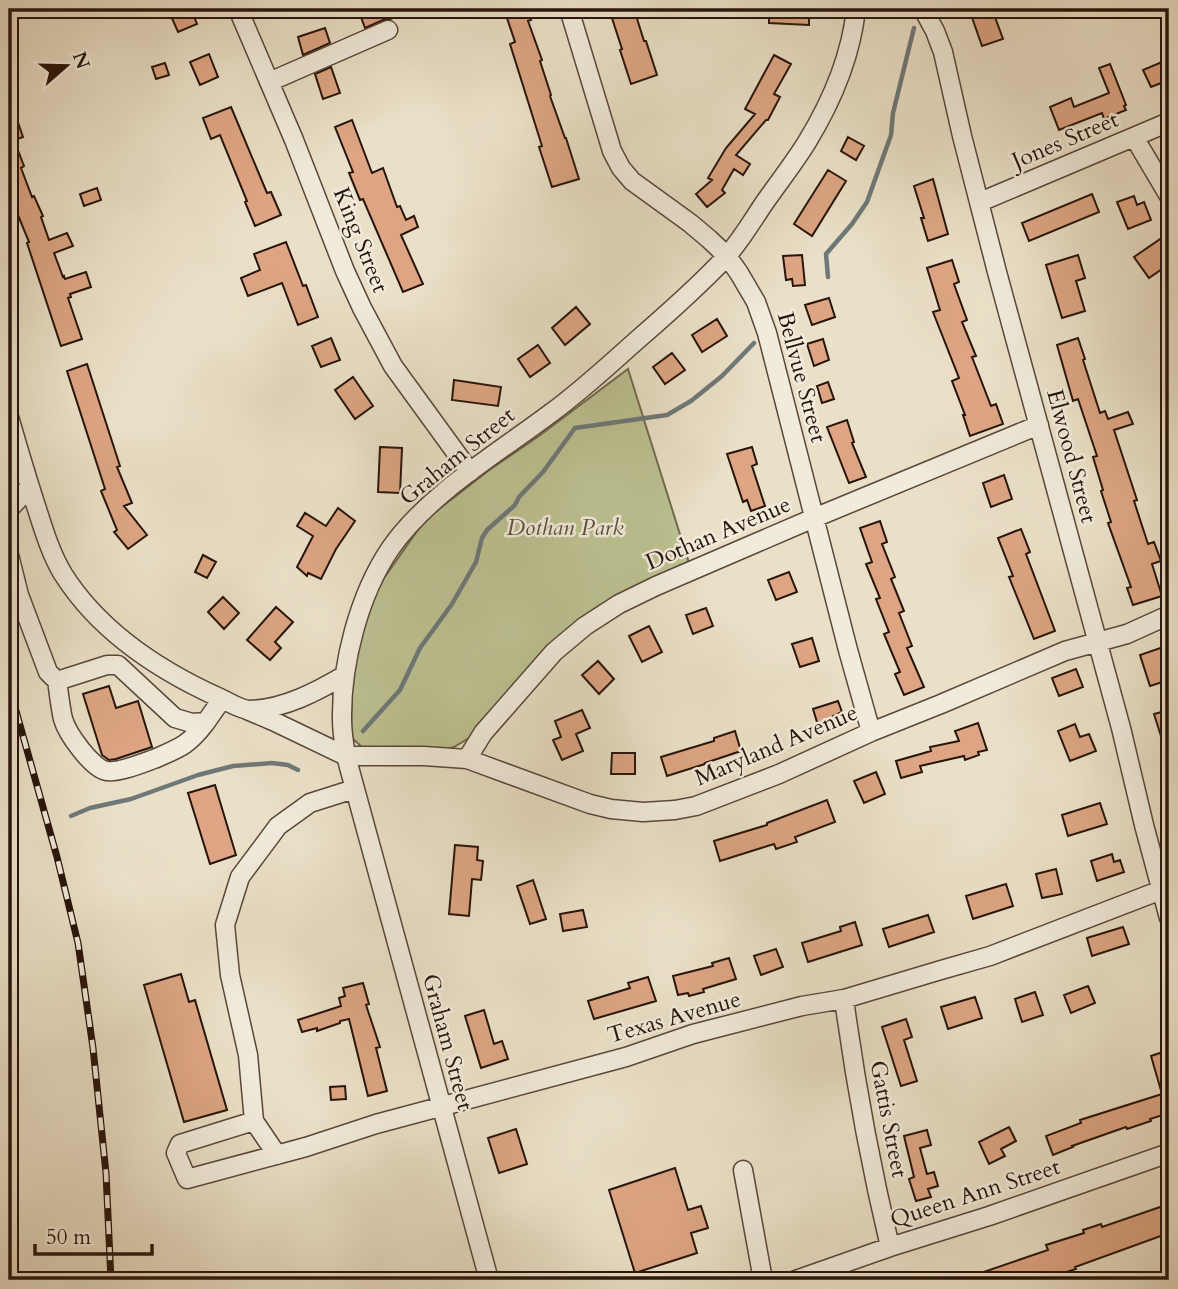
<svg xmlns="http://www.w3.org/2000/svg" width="1178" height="1289" font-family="Cardo,serif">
<rect width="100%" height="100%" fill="#eae0c7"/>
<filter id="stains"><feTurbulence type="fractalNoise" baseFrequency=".00286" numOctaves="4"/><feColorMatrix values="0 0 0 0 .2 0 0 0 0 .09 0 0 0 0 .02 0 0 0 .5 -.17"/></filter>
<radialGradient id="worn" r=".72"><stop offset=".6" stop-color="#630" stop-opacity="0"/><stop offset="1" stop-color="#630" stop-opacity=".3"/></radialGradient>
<!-- green -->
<path fill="#bcc192" stroke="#726a4e" stroke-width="2" d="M628,369L689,563L623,596L469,738L454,747L440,751L364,749L351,737L352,677L359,640L372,601L384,578L425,520L488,471L539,436Z"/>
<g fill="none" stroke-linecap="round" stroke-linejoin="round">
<!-- stream -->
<path stroke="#6e7878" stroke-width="4.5" d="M828,277L826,254L852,224L867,202L891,135L893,113L914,28
M363,731L400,690L420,648L452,604L476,562L482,538L487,530L515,505L519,497L543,472L575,428L667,415L691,401L722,376L754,343
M71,816L90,808L131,799L198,775L233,766L272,763L288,765L298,770"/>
</g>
<!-- building -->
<path fill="#dda583" stroke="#27140b" stroke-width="2" d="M191,9L197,24L178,32L171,16Z
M358,9H414L415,10L390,19L383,20L365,28Z
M504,9H527L531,20L528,21L542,60L540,61L551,95L550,96L565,138H566L579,179L552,187L539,147L542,146L510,44L515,42Z
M621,9H634L644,41H646L657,75L631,84L620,50L622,49L610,12Z
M769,9H809V25L769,23Z
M969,9H992L1003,39L982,46Z
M325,28L330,43L303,55L298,37Z
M209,54L218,77L200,85L190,62Z
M774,55L791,64L774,94L780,97L768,120H766L736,155L750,164L743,175L734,169L722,190L725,193L707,207L696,194L712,180L708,178L726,148L755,114L745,109Z
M1169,59V80L1151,87L1143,70Z
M165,63L169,75L156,79L152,67Z
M1110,64L1126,105L1124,106L1126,110L1104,119L1102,113L1059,130L1050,107L1071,98L1074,107L1109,93L1099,68Z
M331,67L340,93L323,99L315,74Z
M9,102H11L23,137L14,140L24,166L21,168L32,197L34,196L43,216L41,217L49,240L67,233L73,246L54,253L63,277L64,276L65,279L86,272L91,287L70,294L71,297L68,298L82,339L61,346L27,243L29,242L9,193Z
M231,107L267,193L271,192L281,215L255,226L245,202L247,201L220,135L211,139L203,118Z
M352,120L372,173L383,168L397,207L400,206L406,220L414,216L418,227L401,235L423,284L403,292L363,199L360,200L349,173L353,172L335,127Z
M848,137L864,146L856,160L841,151Z
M828,170L846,181L812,236L794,224Z
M933,179L948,234L928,241L921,218H924L914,186Z
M97,188L101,200L84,206L80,194Z
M1092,194L1099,212L1029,241L1022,223Z
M1134,196L1137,205L1144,202L1151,220L1128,229L1117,202Z
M1169,233V264L1149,278L1134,257Z
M286,242L303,286L306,285L318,317L298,325L282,283L248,296L241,278L260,270L254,254Z
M802,255L805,285L793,286L792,279L786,280L783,256Z
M1078,255L1085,278L1076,281L1085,311L1062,318L1046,265Z
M952,260L959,282L954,284L967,320L962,322L976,356L972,357L991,406L996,404L1003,424L970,436L963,415H965L952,381L959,378L933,312L940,310L927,268Z
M829,298L835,317L812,325L805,305Z
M576,307L590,324L565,345L552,328Z
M717,319L727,336L702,352L692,335Z
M331,338L340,360L321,367L312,346Z
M1078,338L1085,359L1083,360L1100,413L1105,411L1108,419L1128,412L1133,424L1114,430L1137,500L1134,501L1148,544L1154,542L1161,561L1152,564L1162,596L1133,605L1127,588L1131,587L1108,523L1111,522L1101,491L1103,490L1093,457L1097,456L1078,399L1073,401L1057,345Z
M823,339L829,360L814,366L807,344Z
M538,345L550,363L530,377L518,359Z
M672,353L685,370L665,384L653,367Z
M87,364L120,466L117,467L132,503L124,506L147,535L128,549L114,532L117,530L101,491L105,489L67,371Z
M353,377L373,406L355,419L335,390Z
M454,380L501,387L498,406L452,400Z
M828,382L834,399L822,403L817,386Z
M847,420L854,442L852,443L866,477L849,483L827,427Z
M380,447L402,448L400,493L378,492Z
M752,447L757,464L752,466L765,506L751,511L747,500L743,502L727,454Z
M1004,475L1012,499L991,507L983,483Z
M338,508L355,521L336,549L321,579L308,573L307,576L297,567L313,536L297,526L305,513L326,526Z
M880,521L887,542L882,544L895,577L891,579L904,611L899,613L912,646L907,648L924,687L904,695L895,674L900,672L884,634L889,632L876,599L880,598L866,564L872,562L860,528Z
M1021,529L1030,552L1026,554L1055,631L1034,639L1009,577L1013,576L998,538Z
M203,555L216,562L207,578L195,572Z
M789,572L797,592L776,600L768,580Z
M223,597L239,613L224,629L208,612Z
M276,607L293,622L275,642L281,648L270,660L247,640Z
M706,608L713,626L693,634L686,615Z
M649,626L662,652L642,662L629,636Z
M812,638L819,661L800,667L792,644Z
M1166,646L1169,656V680L1150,686L1140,655Z
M598,661L614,679L599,694L582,675Z
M1076,669L1083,687L1059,696L1052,678Z
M109,686L116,708L138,701L152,747L116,759L109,760L102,755L83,694Z
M838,701L842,712L833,716L836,726L820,732L813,709Z
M582,710L590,728L576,734L583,751L562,760L553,740L561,737L555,721Z
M1169,710V752H1166L1154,714Z
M978,723L987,750L978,752L979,755L965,760L964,756L920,766L922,772L901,778L896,761L931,751L930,747L959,741L955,731Z
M1075,724L1080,737L1089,734L1096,751L1070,761L1058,731Z
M735,731L741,751L705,763V764L667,776L661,757L714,741V738Z
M612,753H635V774H611Z
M876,772L885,794L864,803L854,781Z
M215,785L236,855L210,864L188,793Z
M827,800L835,822L795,837L797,842L776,849L774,844L720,861L714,841L767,825V823Z
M1100,803L1107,824L1068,836L1062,815Z
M455,845L478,847L477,860L483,861L481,880L472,879L469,916L449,914Z
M1112,854L1114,862L1120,860L1124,872L1097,881L1091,861Z
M1056,869L1062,894L1042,898L1036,874Z
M533,880L546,919L530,924L517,886Z
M1006,884L1013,906L973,919L966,896Z
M583,910L587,927L563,931L560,914Z
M928,915L934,932L889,947L883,929Z
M855,922L862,945L808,962L802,943L841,931L840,927Z
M1123,927L1129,944L1092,956L1087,938Z
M776,949L783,967L761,975L754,956Z
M729,958L736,979L703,989L704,992L689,996L688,993L678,995L673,976L713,966L712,963Z
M181,974L189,1002L195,1000L227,1110L184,1122L144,985Z
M648,977L656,1001L594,1019L588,1001L630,988L628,983Z
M363,983L369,1004L366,1005L380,1047L376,1048L387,1091L368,1096L349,1019L340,1021V1023L317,1031V1028L302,1032L298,1020L341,1006L339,998L345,996L343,988Z
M1088,986L1095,1003L1071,1013L1064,995Z
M1035,992L1043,1015L1022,1022L1015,999Z
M975,997L982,1018L948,1029L941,1007Z
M484,1010L494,1044L502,1041L508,1059L481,1068L465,1016Z
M906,1019L912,1037L904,1040L917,1081L901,1086L882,1027Z
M1169,1050V1113L1150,1119L1151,1121L1127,1129L1126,1127L1072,1146L1073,1147L1053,1155L1046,1136L1081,1123L1080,1120L1162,1094L1151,1056Z
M345,1086L346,1099L331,1100L330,1087Z
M1009,1127L1016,1141L1001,1149L1005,1156L989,1164L979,1142Z
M516,1129L527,1164L499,1173L488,1138Z
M927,1130L931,1145L920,1148L927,1174L934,1172L938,1186L928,1189L931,1197L916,1201L909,1179L914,1177L904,1136Z
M675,1168L688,1210L701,1206L708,1228L691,1233L697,1253L635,1273L609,1190Z
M1169,1204V1233L1075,1267L1076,1269L1041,1280H966V1278L1048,1250L1046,1245L1084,1233L1083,1230L1101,1224L1102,1227Z"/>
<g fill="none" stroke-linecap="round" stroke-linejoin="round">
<!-- minor casing -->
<g stroke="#58473a" stroke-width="21">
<path id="minor" d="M238,9L294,140L345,271L362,308L393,366L470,472
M569,9L612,151L621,168L632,181L690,223L709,239L727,256L739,273L756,302L767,333L848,650L871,732
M923,9L935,31L943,52L962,136L997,272L1121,728L1144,825L1169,918
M269,82L388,30
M1134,137L1169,196
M980,202L1169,122
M9,417C18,448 27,479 37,509C44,531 51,554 63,574C99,631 160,671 220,698C229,702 241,710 250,710C284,709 316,692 345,675
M9,511L10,508L30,487
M9,555L19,595L48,672L57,681L107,665H118L175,718L192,723L206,722L222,699
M57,681C59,693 60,706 63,719C67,733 92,769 107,771C118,773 143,763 154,759C180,748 189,745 206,722
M247,710L273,721L346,756H424L467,759L590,804L611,809L643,812L675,810L696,806L779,774L871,732L941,704L1065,651L1127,634L1169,615
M467,759L483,733L554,652L585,626L619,604L656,586L814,518L1039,425
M844,999C855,1080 871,1167 890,1247
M254,1121L180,1144L176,1153L187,1179L306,1147L376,1124L626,1057L693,1034L802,1006L844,999L941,970L990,956L1169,887
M277,1155L254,1121L248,1055L230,975L225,925L240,877L278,826L310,803L354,789
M743,1170L763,1280
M489,1280L346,756C344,744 342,732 342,720C341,664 359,595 390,549C428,494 498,453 551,413C581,391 608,366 636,341C666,315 697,288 725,258C740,242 752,221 765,202C779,182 794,163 807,142C832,101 851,56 856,9
M796,1280L890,1247L989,1216L1169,1153"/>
</g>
<!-- minor -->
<use href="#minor" stroke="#f1ebdb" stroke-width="18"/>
<!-- rail casing -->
<g stroke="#27140b" stroke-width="7">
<path id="rail" d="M9,686L57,857L78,943L93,1048L106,1173L111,1280"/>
</g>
<!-- rail -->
<use href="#rail" stroke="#f1ebdb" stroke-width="4.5" stroke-dasharray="13" stroke-linecap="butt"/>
</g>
<g text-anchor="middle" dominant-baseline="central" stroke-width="5" stroke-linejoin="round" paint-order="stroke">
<!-- street labels -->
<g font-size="23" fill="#27140b" stroke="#f1ebdb">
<text transform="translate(1065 140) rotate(-23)">Jones Street</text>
<text transform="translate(361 240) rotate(68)">King Street</text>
<text transform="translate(802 377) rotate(75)">Bellvue Street</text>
<text transform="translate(457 456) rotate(-39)">Graham Street</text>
<text transform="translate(1072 456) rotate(75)">Elwood Street</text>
<text transform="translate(718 533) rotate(-23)">Dothan Avenue</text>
<text transform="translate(776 745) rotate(-23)">Maryland Avenue</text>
<text transform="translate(674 1017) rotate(-16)">Texas Avenue</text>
<text transform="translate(448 1042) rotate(75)">Graham Street</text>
<text transform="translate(889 1119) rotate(79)">Gattis Street</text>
<text transform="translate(975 1193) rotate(-18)">Queen Ann Street</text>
</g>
<!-- park labels -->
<g font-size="23" font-style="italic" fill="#5b513a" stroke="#f1ebdb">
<text x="565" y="527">Dothan Park</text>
</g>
</g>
<!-- margin -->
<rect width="1178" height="1289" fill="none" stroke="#eae0c7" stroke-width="35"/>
<rect x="10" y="10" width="1157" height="1268" fill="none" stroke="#27140b" stroke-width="3.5"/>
<rect x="18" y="18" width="1143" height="1254" fill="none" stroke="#27140b" stroke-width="2"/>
<!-- north arrow -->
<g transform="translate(66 66) rotate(70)" stroke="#f1ebdb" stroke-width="5" paint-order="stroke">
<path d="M0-5L12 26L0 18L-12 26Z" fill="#27140b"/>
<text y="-10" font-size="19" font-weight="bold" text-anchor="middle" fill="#27140b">N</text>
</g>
<!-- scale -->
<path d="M35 1244v10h117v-10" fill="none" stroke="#27140b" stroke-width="3.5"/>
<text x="46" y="1244" font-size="21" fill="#27140b" stroke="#f1ebdb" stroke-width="5" paint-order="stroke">50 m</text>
<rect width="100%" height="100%" filter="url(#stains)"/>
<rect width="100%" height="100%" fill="url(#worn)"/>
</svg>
